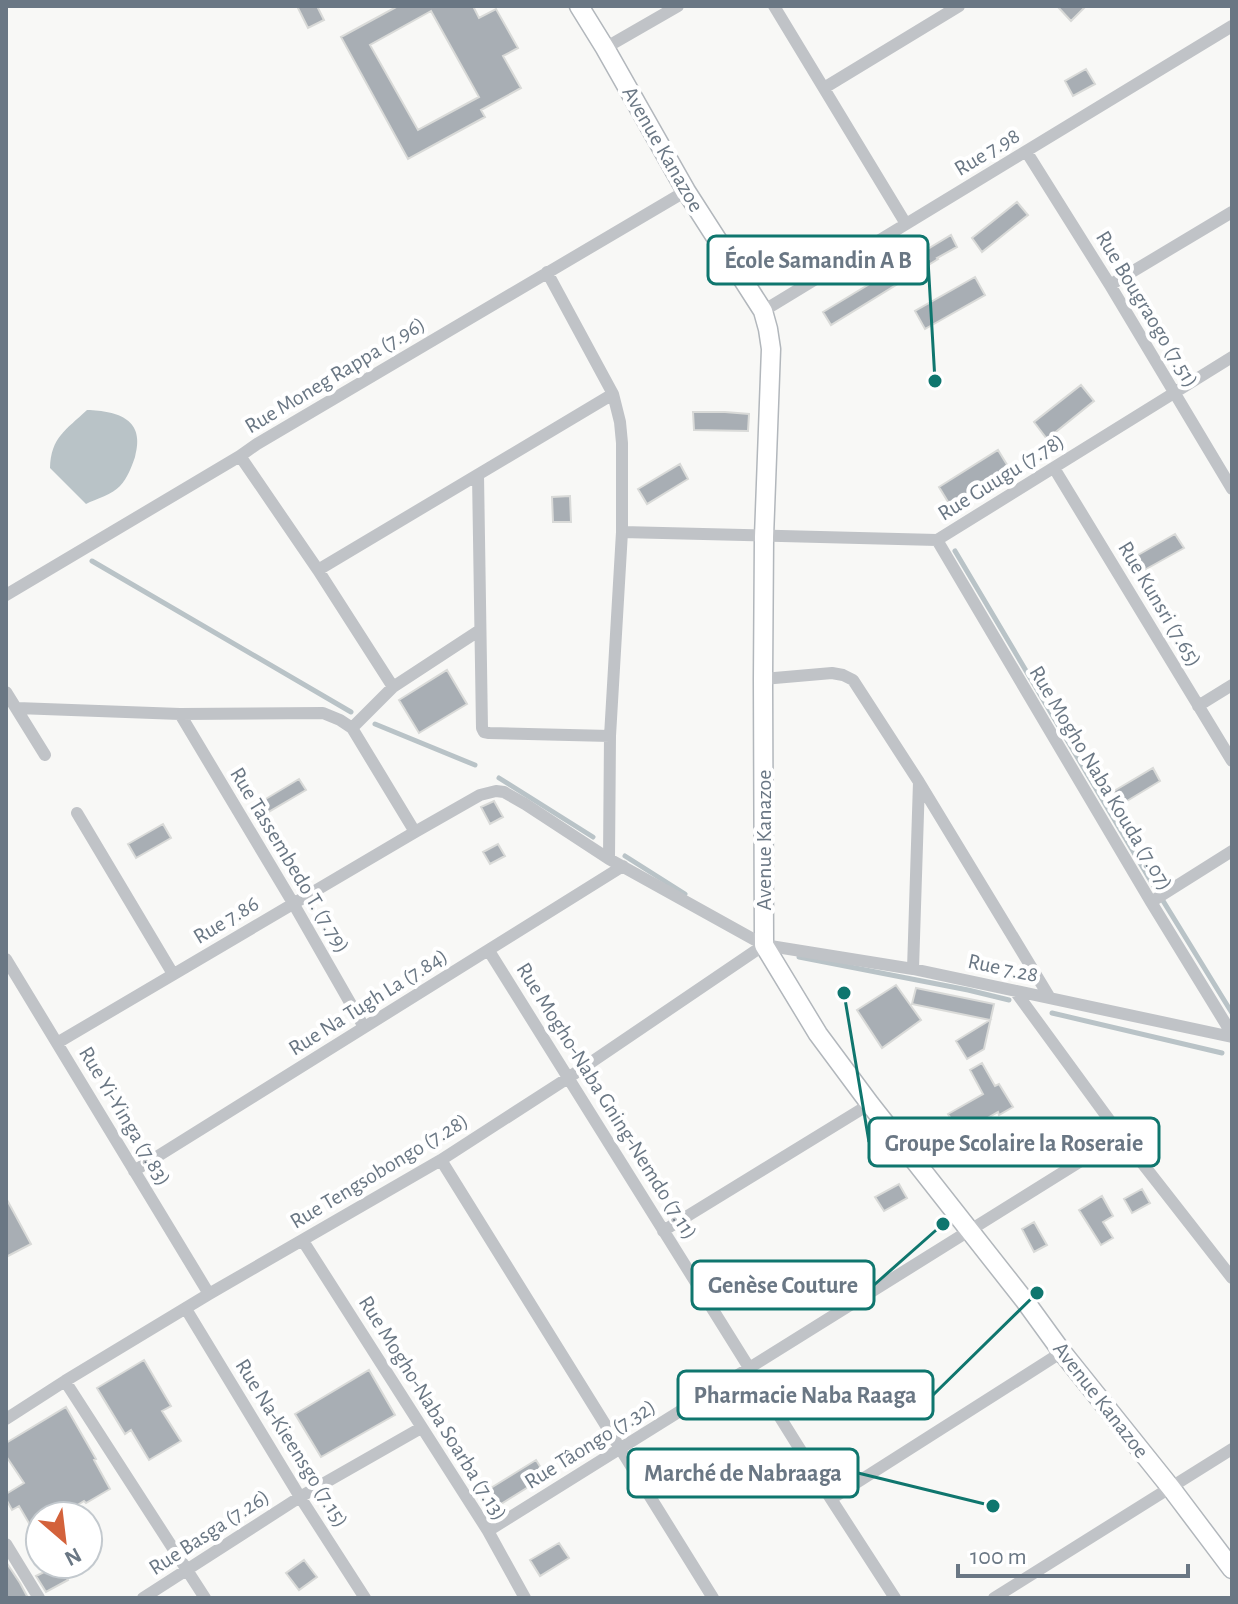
<svg xmlns="http://www.w3.org/2000/svg" width="1238" height="1604" font-family="'Alegreya Sans',sans-serif">
<rect width="100%" height="100%" fill="#f8f8f6"/>
<!-- water -->
<path fill="#b9c3c7" d="M87,410C118,411 146,419 135,457C132,466 127,479 120,486C113,494 96,499 86,504L50,468C51,437 66,430 87,410Z"/>
<g fill="none" stroke-linecap="round" stroke-linejoin="round">
<!-- stream -->
<path stroke="#b9c3c7" stroke-width="5" d="M955,551L1149,878L1232,1013
M92,561L351,712
M375,724L475,765
M499,778L593,837
M625,856L685,894
M799,957L968,990L1009,1000
M1052,1013L1222,1053"/>
</g>
<!-- building -->
<path fill="#a8aeb4" stroke="#d9dad8" stroke-width="2" fill-rule="evenodd" d="M297,6H317L324,20L308,28Z
M398,6H473L479,18L496,9L518,48L503,56L521,88L481,110L485,117L408,159L341,37ZM431,11L479,97L418,130L370,45Z
M1057,6H1086L1071,21Z
M1086,69L1095,84L1073,96L1065,81Z
M1017,202L1028,215L982,252L972,238Z
M951,235L957,247L937,258L938,259L831,325L823,312Z
M975,277L985,295L925,329L915,311Z
M1081,385L1094,401L1047,439L1034,422Z
M693,412H725L749,414L748,431L694,430Z
M998,450L1009,468L950,505L939,487Z
M680,464L688,479L647,504L638,489Z
M570,496L571,522H553L552,497Z
M1175,534L1184,548L1139,573L1131,559Z
M447,670L467,704L419,733L399,700Z
M1153,768L1160,781L1122,804L1114,791Z
M299,779L306,790L265,814L259,803Z
M494,801L503,817L490,824L481,807Z
M163,824L171,838L136,858L128,844Z
M498,844L505,856L490,864L483,852Z
M896,985L921,1020L882,1048L857,1010Z
M916,988L994,1004L984,1049L967,1059L956,1041L990,1020L912,1004Z
M982,1063L995,1086L999,1084L1013,1107L999,1115L998,1112L960,1134L948,1114L983,1094L970,1070Z
M899,1184L907,1198L884,1211L875,1197Z
M1142,1189L1150,1203L1132,1213L1124,1199Z
M1102,1196L1113,1216L1103,1222L1113,1238L1101,1245L1079,1210Z
M6,1198L31,1244L6,1257Z
M1034,1222L1047,1245L1034,1252L1022,1229Z
M144,1360L171,1406L162,1411L181,1441L149,1460L131,1430L125,1434L97,1388Z
M369,1370L395,1415L321,1457L295,1414Z
M66,1407L96,1459L94,1460L110,1489L86,1503L84,1501L60,1516H40V1542L19,1506L12,1510L6,1499V1494L24,1483L6,1456V1443Z
M536,1460L546,1476L496,1507L486,1491Z
M559,1543L569,1558L540,1576L530,1560Z
M304,1560L317,1577L299,1590L286,1573Z
M6,1562L20,1583L28,1598H6Z
M60,1564L68,1580L46,1592L36,1576Z"/>
<g fill="none" stroke-linecap="round" stroke-linejoin="round">
<!-- secondary casing -->
<g stroke="#b2b7bc" stroke-width="21">
<path id="secondary" d="M579,6L605,48L686,191L763,311L768,329L771,349L764,537L763,679L764,945L818,1034L870,1104L1025,1301L1062,1352L1171,1488L1232,1569"/>
</g>
<!-- street -->
<path stroke="#c0c3c7" stroke-width="12" d="M774,6L906,224
M605,48L678,6
M824,88L959,6
M1026,151L1110,285L1232,489
M547,272L613,394L620,422L622,443V532L610,736L609,859
M1110,285L1232,212
M763,311L1232,26
M240,456L318,570L393,687
M1054,468L1232,761
M478,475L482,728L484,732L489,733L610,736
M622,532L937,540L1232,357
M937,540L1151,902L1232,1034
M318,570L613,394
M6,595L240,456L257,444L686,191
M763,679L832,673L843,675L853,680L919,782L1050,998
M6,692L45,755
M1198,706L1232,685
M17,708L180,714L323,713L340,720L352,728L415,832
M180,714L293,903L364,1027
M352,728L393,687L480,630
M77,813L173,974
M1151,902L1232,851
M489,951L831,1499L895,1598
M6,959L209,1294
M913,969L919,782
M1015,991L1121,1136L1232,1278
M57,1043L415,832L480,795L496,791L504,792L525,804L609,859L764,945L913,969L1232,1037
M441,1160L713,1598
M134,1171L623,866
M663,1231L870,1104
M303,1241L488,1531L525,1598
M186,1309L300,1497L365,1598
M65,1381L205,1598
M6,1419L65,1381L209,1294L441,1160L568,1078L764,945
M831,1499L1062,1352
M488,1531L1121,1136
M6,1544L39,1598
M143,1598L300,1497L421,1428
M994,1598L1232,1449"/>
<!-- secondary -->
<use href="#secondary" stroke="#fff" stroke-width="18"/>
</g>
<g text-anchor="middle" dominant-baseline="central" stroke-width="8" stroke-linejoin="round" paint-order="stroke">
<!-- street labels -->
<g font-size="22" fill="#6a7784" stroke="#fff">
<text transform="translate(663 149) rotate(60)">Avenue Kanazoe</text>
<text transform="translate(987 152) rotate(-31)">Rue 7.98</text>
<text transform="translate(1147 309) rotate(59)">Rue Bougraogo (7.51)</text>
<text transform="translate(335 375) rotate(-31)">Rue Moneg Rappa (7.96)</text>
<text transform="translate(1001 477) rotate(-32)">Rue Guugu (7.78)</text>
<text transform="translate(1160 604) rotate(59)">Rue Kunsri (7.65)</text>
<text transform="translate(1101 778) rotate(59)">Rue Mogho Naba Kouda (7.07)</text>
<text transform="translate(764 840) rotate(-90)">Avenue Kanazoe</text>
<text transform="translate(290 860) rotate(59)">Rue Tassembedo T. (7.79)</text>
<text transform="translate(226 920) rotate(-31)">Rue 7.86</text>
<text transform="translate(1003 968) rotate(12)">Rue 7.28</text>
<text transform="translate(368 1002) rotate(-32)">Rue Na Tugh La (7.84)</text>
<text transform="translate(607 1101) rotate(58)">Rue Mogho-Naba Gning-Nemdo (7.11)</text>
<text transform="translate(125 1116) rotate(59)">Rue Yi-Yinga (7.83)</text>
<text transform="translate(379 1171) rotate(-31)">Rue Tengsobongo (7.28)</text>
<text transform="translate(1101 1400) rotate(52)">Avenue Kanazoe</text>
<text transform="translate(433 1408) rotate(58)">Rue Mogho-Naba Soarba (7.13)</text>
<text transform="translate(292 1443) rotate(58)">Rue Na-Kieensgo (7.15)</text>
<text transform="translate(590 1444) rotate(-32)">Rue Tâongo (7.32)</text>
<text transform="translate(209 1532) rotate(-33)">Rue Basga (7.26)</text>
</g>
</g>
<!-- callouts -->
<path fill="none" stroke="#0f766e" stroke-width="3" d="M935 381L928 260M844 993L869 1142M943 1224L874 1285M1037 1293L933 1395M993 1506L858 1473"/>
<g fill="#0f766e" stroke="#fff" stroke-width="3">
<circle cx="935" cy="381" r="8"/>
<circle cx="844" cy="993" r="8"/>
<circle cx="943" cy="1224" r="8"/>
<circle cx="1037" cy="1293" r="8"/>
<circle cx="993" cy="1506" r="8"/>
</g>
<g fill="#fff" stroke="#0f766e" stroke-width="3">
<rect x="708" y="236" width="220" height="48" rx="8"/>
<rect x="869" y="1118" width="290" height="48" rx="8"/>
<rect x="692" y="1261" width="182" height="48" rx="8"/>
<rect x="678" y="1371" width="255" height="48" rx="8"/>
<rect x="628" y="1449" width="230" height="48" rx="8"/>
</g>
<g font-size="24" text-anchor="middle" font-weight="bold" fill="#6a7784">
<text x="818" y="268">École Samandin A B</text>
<text x="1014" y="1151">Groupe Scolaire la Roseraie</text>
<text x="783" y="1293">Genèse Couture</text>
<text x="805" y="1403">Pharmacie Naba Raaga</text>
<text x="743" y="1481">Marché de Nabraaga</text>
</g>
<!-- border -->
<rect width="1238" height="1604" fill="none" stroke="#6a7784" stroke-width="16"/>
<!-- north arrow -->
<g transform="translate(64 1540) rotate(152)"><circle r="38" fill="#ffffff" stroke="#c3c9ce" stroke-width="2"/>
<path d="M0-6L14 30L0 20L-14 30Z" fill="#d3623b"/>
<text y="-12" font-size="22" font-weight="bold" text-anchor="middle" fill="#6a7784">N</text>
</g>
<!-- scale -->
<path d="M958 1564v12h230v-12" fill="none" stroke="#6a7784" stroke-width="4"/>
<text x="970" y="1564" font-size="24" fill="#6a7784" stroke="#ffffff" stroke-width="6" paint-order="stroke">100 m</text>
</svg>
